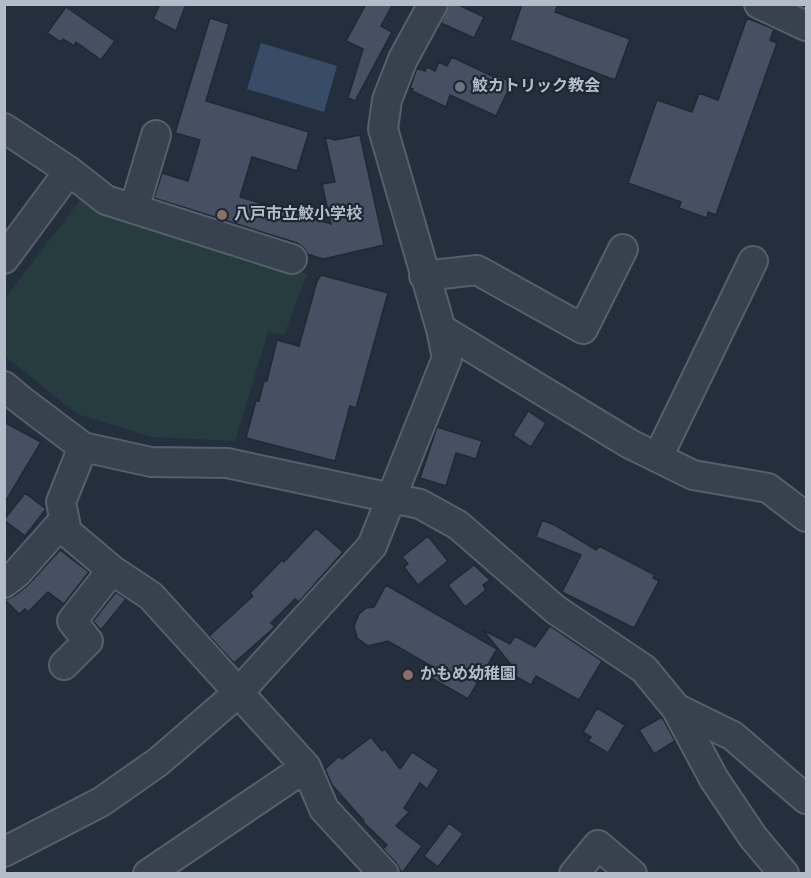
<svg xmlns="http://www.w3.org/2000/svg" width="811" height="878" font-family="Overpass,'Noto Sans JP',sans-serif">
<rect width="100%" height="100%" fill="#242f3e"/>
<!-- green -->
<path fill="#263c3f" d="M84,195L101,208L307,274L284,335L268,332L235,441L152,437L77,414L5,356L4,300Z"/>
<!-- water -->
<path fill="#394c67" d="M261,43L337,66L324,112L247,89Z"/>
<!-- building -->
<path fill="#455162" stroke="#1f2835" stroke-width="1.5" d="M160,4H186L176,31L153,19Z
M366,4H393L381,26L392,32L355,101L348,98L363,49L346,41Z
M449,4H457L484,17L474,38L441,23Z
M522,4H558L555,12L630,39L615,80L510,40Z
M66,7L115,41L101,60L76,42L74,46L63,39L61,42L47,33Z
M210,18L229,24L206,101L309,132L297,171L252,157L240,197L331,224L322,184L335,182L325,137L335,140L360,135L384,245L323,259L307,254L304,248L297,243L154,198L162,173L188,181L200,140L175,133Z
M747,18L774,29L770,40L777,43L716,215L708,212L707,218L679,208L681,202L628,183L657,100L692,112L699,93L718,100Z
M452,57L492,76L493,74L512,82L496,116L450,95L446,107L412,91L413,89L410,88L417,68L425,71L427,67L435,71L439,62L447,66Z
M321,275L388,293L356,408L350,406L335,461L246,438L256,400L259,401L264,381H267L277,340L299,346L317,281Z
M528,411L546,423L531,447L513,435Z
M4,422L41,442L4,504Z
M437,427L482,441L476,459L456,453L446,486L420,478Z
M25,493L46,509L25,536L4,520Z
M542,520L555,525L596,550L599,546L655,575L653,578L659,581L634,628L562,592L581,555L536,537Z
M316,528L343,552L299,602L295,599L271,623L275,627L234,663L209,636L253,596L250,593L282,560L284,562Z
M428,536L448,561L418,585L404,567L408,564L402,557Z
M60,550L89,572L64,604L48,592L28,612L25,609L19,614L5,600L14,596L27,586Z
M474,565L490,580L483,585L486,590L465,607L448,585Z
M386,585L497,649L468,699L428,676L433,667L388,641L368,646L357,638L354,626L359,614L366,608L374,607Z
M116,592L126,599L101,630L93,621Z
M550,626L602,661L579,700L536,676L531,685L513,675L517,672L483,630L510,644L515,636L535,647Z
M597,708L625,725L608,753L588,741L591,737L583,732Z
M662,717L675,741L654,754L639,730Z
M371,737L382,751L385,749L400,769L412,752L439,770L427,789L420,783L404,808L409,812L396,826L422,846L402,873L396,863L383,849L387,845L363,822L364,821L332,785L325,769L339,756L342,759Z
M449,823L463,834L438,867L424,856Z"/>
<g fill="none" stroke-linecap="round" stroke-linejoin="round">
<!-- minor casing -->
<g stroke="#565f6c" stroke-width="32">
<path id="minor" d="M759,4L806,26
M4,128L69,171L106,200L292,259
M134,209L156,135
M4,259L69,171
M424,276L477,270L583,329L623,249
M441,329L630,444L693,475L768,488L806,517
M4,386L22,401L83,447L151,462L227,463L420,504L458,525L556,610L644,669L676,708L714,779L753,837L784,874
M83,447L61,502L67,532L112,570L151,596L306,767L324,809L384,874
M658,457L753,261
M4,583L17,573L64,520
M64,665L88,641L72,621L112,570
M676,708L733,736L806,799
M4,852L101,802L158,762L239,692L372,546L447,358L441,329L383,129L387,100L403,59L433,4
M148,874L306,767
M574,874L598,845L632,874"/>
</g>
<!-- minor -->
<use href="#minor" stroke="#38414e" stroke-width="28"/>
</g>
<!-- markers -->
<circle fill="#6b7280" stroke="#1d2633" stroke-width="2" cx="460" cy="87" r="6"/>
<g fill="#8d6e63" stroke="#1d2633" stroke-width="2">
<circle cx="222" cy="215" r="6"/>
<circle cx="408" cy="675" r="6"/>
</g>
<g text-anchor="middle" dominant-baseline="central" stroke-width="4.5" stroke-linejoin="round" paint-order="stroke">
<!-- poi labels -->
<g font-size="16" font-weight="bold" fill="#b4bcc9" stroke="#1d2633" text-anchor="start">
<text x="472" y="87">鮫カトリック教会</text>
<text x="234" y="215">八戸市立鮫小学校</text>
<text x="420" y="675">かもめ幼稚園</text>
</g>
</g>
<!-- border -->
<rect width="811" height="878" fill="none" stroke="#b4bcc9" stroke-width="12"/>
</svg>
